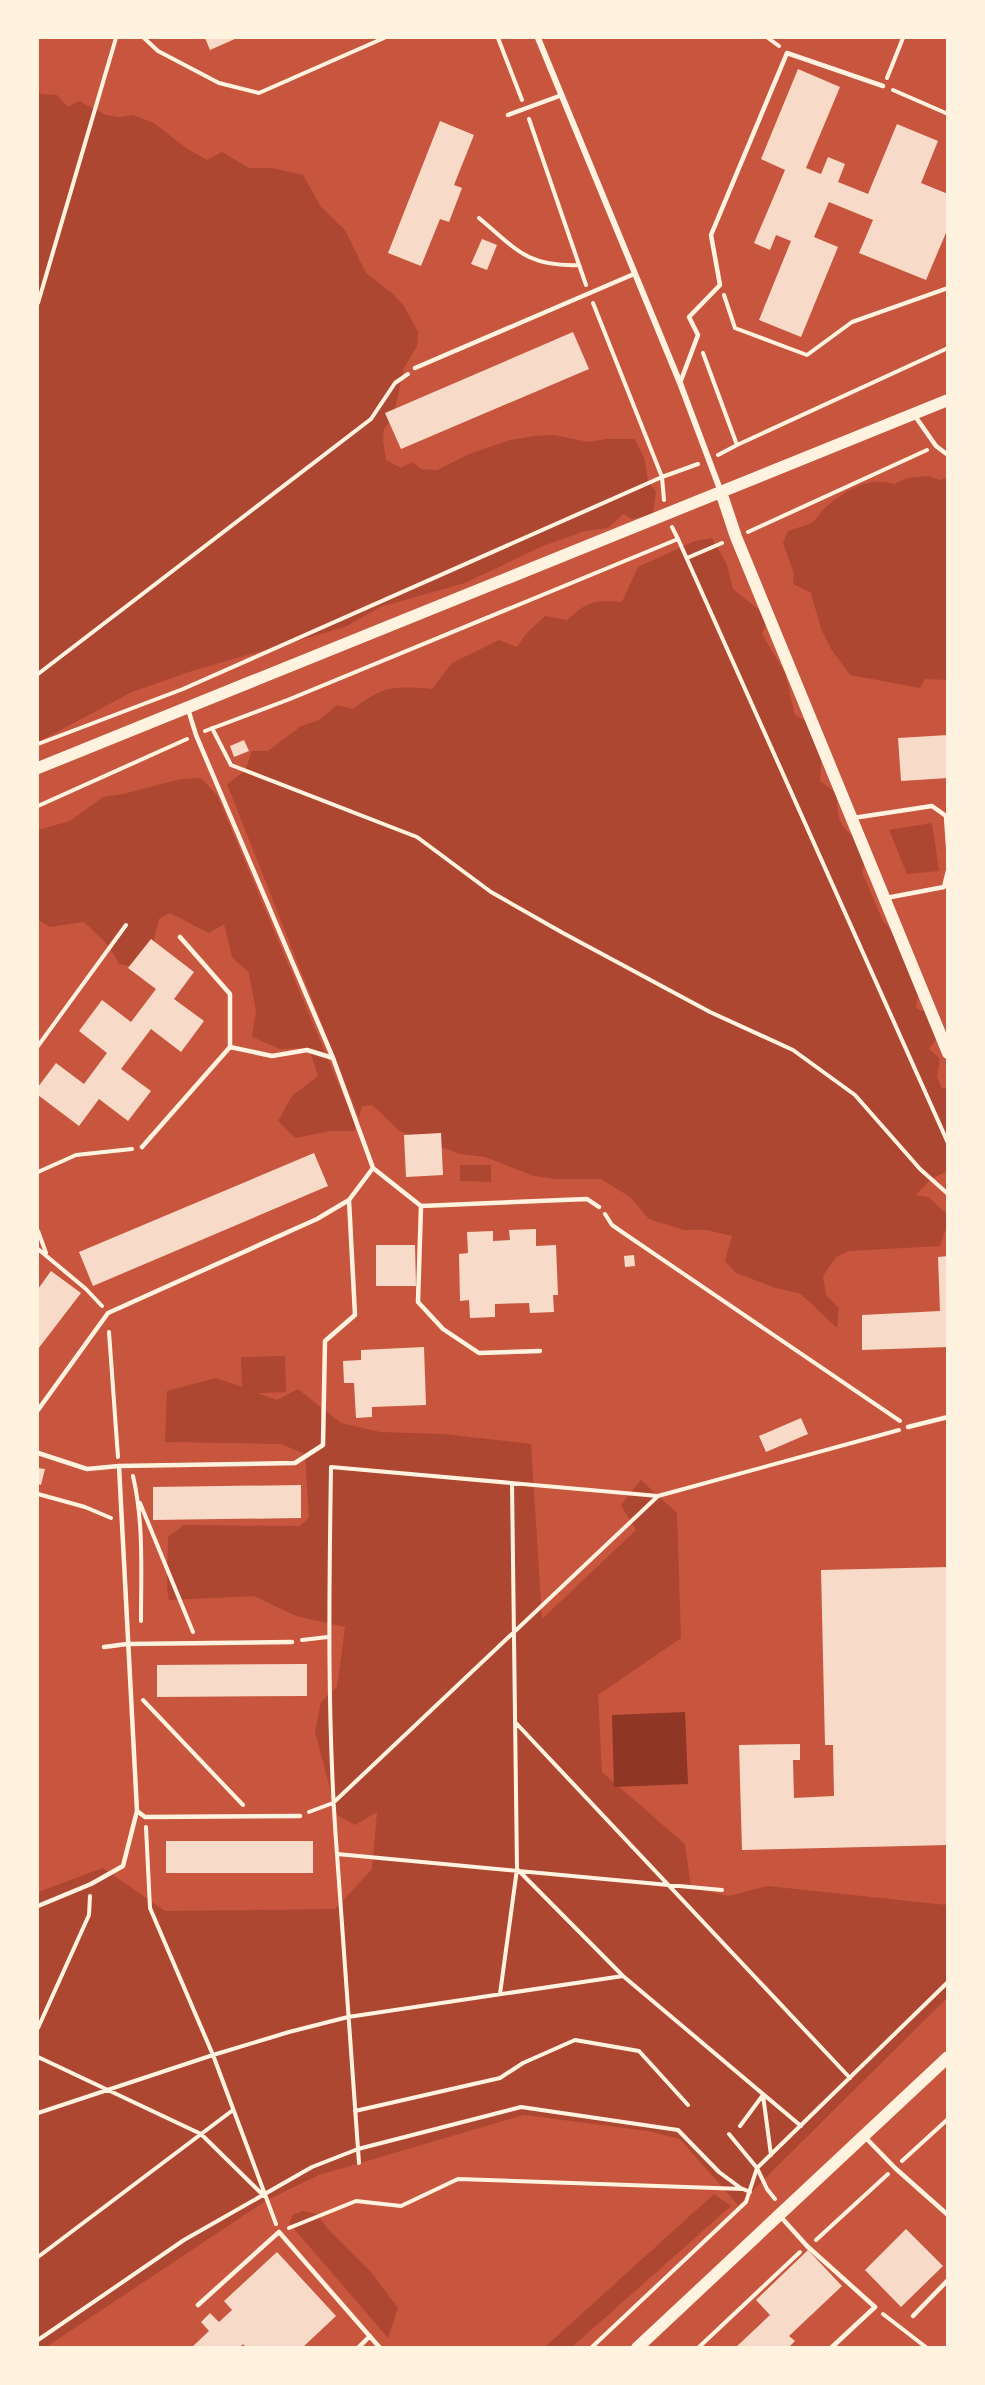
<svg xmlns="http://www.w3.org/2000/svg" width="985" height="2385" font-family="'DejaVu Sans',sans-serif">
<rect width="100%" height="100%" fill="#c8553d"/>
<!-- green -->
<path fill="#ae4732" d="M38,89L41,94L57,95L68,107L79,101L106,115L119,117L133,115L154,123L186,148L207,160L222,152L249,168H272L303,175L321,207L345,230L366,273L393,294L404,306L418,332L417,346L404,368L393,417L384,429L383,441L386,460L401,468L412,462L421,469L437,470L469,454L510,440L534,436L554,435L589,442L606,439H635L645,460L648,481L656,492L653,514L632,519L623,514L608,528L585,531L543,546L465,583L380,607L345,627L192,671L132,692L38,742Z
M928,476L940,480L947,478V680L925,679L920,688L850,675L831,649L821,629L811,593L793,584L794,574L783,543L788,531C795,528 808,526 814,521C818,517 821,511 826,507C845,491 868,476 894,484L908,478Z
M712,538L727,565L733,589L768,617L762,634L785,673L795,715L807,722L822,753L820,781L838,794C834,822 845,834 869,845L862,872L883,921L914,954L919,988L916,1008L922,1011H932L937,1038L929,1049L940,1059L937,1077L942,1088H947V1171L931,1179L916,1195L928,1197L947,1214V1225L940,1246L849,1251L836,1257L823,1276L826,1295L839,1308L837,1328L801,1294L773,1287L736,1273L725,1261L732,1236L707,1230H684L649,1219L630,1197L601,1179H556L534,1176L485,1157L460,1154L401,1132L372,1105L362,1106L359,1118L227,784L245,771L252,751H268L301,726L319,720L337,705L353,709C383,686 394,686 432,689L452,663L499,640L517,647L526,634L545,616L567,620C588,601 594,600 622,602L638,567L695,541Z
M201,778L217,795L356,1126L354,1131H331L295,1138L278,1121L292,1096L318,1076L309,1048L280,1049L252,1037L256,1011L249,973L232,957L224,924L209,933L170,913L159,919L151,951L142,968L119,964L109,946L84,922L50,927L38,920V830L70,821L103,797L123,794L181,779Z
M932,823L939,871L907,874L889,830Z
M460,1165H491V1182L460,1181Z
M285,1356L286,1392L258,1393L277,1400L298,1389L341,1423L380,1432L444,1434L531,1444L542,1619L636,1530L621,1505L641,1480L677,1513L681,1638L598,1695L602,1772L685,1844L691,1888L729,1896L767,1886L947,1905V1998L738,2205L680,2139L648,2131L524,2115L319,2175L267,2200L46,2347L38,2348V1892L103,1868L165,1911L335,1909L372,1869L377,1812L355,1825L337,1815L315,1732L321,1702L337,1687L345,1627L296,1616L254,1596L169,1600L167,1588L168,1537L184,1525L299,1526L309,1518L305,1454L281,1444L165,1442L167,1391L216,1378L242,1387L241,1357Z
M714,2194L731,2206L572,2347H545Z
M302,2211L317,2214L327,2228L371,2272L398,2308L388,2338L289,2223L293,2215Z"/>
<!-- water -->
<path fill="#8f3625" d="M685,1712L688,1784L614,1787L612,1715Z"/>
<!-- building -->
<path fill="#f7dbc8" d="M205,38H237L210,50Z
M798,69L840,87L806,168L821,174L828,157L845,164L838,182L868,194L897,124L938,141L921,183L948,194V228L926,280L859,253L873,220L829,202L814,237L838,247L801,337L759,320L791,241L776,235L770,250L754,243L785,170L761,159Z
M440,121L474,135L454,185L462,188L449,222L440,219L421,266L388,253Z
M482,239L497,245L487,270L471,264Z
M573,332L589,369L401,449L385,413Z
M948,735V778L901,781L898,738Z
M244,740L249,751L234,757L230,746Z
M151,939L194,972L174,999L204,1021L181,1052L151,1029L121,1069L151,1091L128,1121L99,1099L79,1126L38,1095V1087L56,1063L84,1084L107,1053L79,1031L102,1000L131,1022L156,989L128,968Z
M441,1133L443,1175L406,1177L404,1135Z
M314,1153L328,1186L93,1286L79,1252Z
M536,1229V1246L556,1245L558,1295H553L554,1312L530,1313L529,1303L495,1304V1317L470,1318L469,1300L460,1301L459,1254L468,1253L467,1232L493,1231V1241L510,1240L509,1230Z
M376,1245H415L416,1286H376Z
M634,1255L635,1266L625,1267L624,1256Z
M948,1256V1347L862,1350V1315L940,1311L938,1257Z
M51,1271L81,1293L38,1349V1289Z
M424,1347L426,1405L372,1407V1417L356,1418L354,1383H344L343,1361L361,1360V1350Z
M801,1418L808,1434L766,1452L759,1436Z
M38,1468L45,1469L41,1485L38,1484Z
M301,1485V1518L153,1520V1487Z
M948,1567V1845L742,1850L739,1745L800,1744V1760H793L794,1798L834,1796L833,1745H825L821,1570Z
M307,1664V1696L157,1697V1665Z
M166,1841H313V1873H166Z
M906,2229L943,2266L901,2307L865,2270Z
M808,2250L842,2286L789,2336L795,2341L788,2348H735L770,2315L756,2300Z
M277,2252L336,2316L302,2348H246L243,2344L239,2348H191L209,2331L201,2322L210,2313L219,2322L232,2310L224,2301Z"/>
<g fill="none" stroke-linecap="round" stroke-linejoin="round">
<!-- path -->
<path stroke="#fff3e0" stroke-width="4" d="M144,38L158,51L219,83L259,93L384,38
M498,38L522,100
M768,38L779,46
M887,78L903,38
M893,90L948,114
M529,119L586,285
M479,218C516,249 527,267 579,265
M724,295L735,328L807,355L852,322L948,288
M38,303L116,38
M703,353L737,445L948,348
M718,455L737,445
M664,500L662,477L698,464
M672,527L678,539
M748,532L927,450
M687,558L722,543
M38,674L371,419L395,383L408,374
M212,728L231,765L417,837L491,892L563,933L710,1012L793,1050L855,1095L920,1169L948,1194
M205,731L290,699L678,539L948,1143
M38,744L183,689L662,477L593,303
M38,806L187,739
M38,1046L126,925
M38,1172L76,1155L132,1149
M605,1214L612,1225L625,1234L900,1421
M38,1231L46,1253
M38,1249L86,1289L102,1306
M109,1332L118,1457
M133,1476C144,1523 141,1573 141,1621
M38,1494L85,1507L111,1518
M140,1503L193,1632
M302,1640L328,1637
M143,1700L243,1805
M515,1722L850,2078
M309,1812L333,1803L658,1496
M146,1827L150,1908L213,2055L276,2224
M337,1854L359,2163
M518,1870L623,1976L801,2126
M722,1890L337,1854C327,1725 329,1596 331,1467L658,1496L899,1430
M500,1994L517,1869L512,1483
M38,2028L89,1915L90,1896
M38,2057L201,2134L264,2196
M763,2095L771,2155
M355,2111L500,2078L523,2063L575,2040L639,2051L688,2105
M38,2113L213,2055L289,2032L348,2017L623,1976
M740,2126L763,2095
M729,2134L757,2168L767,2189L775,2199
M902,2161L948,2119
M289,2228L356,2201L401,2206L458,2179L743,2189L750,2192
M816,2240L888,2174
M38,2257L233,2110
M883,2314L927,2348
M38,2340L184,2240L312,2167L358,2149L521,2107L678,2130L719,2172L742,2189
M591,2348L746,2202L757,2168L948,1982
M698,2348L800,2252"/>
<!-- service -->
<path stroke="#fff3e0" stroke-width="4.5" d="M508,115L562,95
M415,368L634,274
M680,383L698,335L689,317L720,285L711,235L787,53L883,86
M915,416L936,446L948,455
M188,709L196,735L333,1058L373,1168
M853,818L932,806L946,816L948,846
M886,898L944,887L948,871
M180,937L230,994V1047L272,1056L307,1050L333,1058
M142,1147L230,1047
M421,1206L587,1199L599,1207
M38,1410L108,1313L317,1219L349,1200L373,1168L421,1206L418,1302L443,1329L479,1353L540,1351
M908,1427L948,1417
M38,1453L87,1469L119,1466L295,1463L323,1445L325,1341L355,1315L349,1200
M104,1647L127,1644L292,1642
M137,1811L145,1817L300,1816
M38,1906L91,1884L123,1866L137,1811L119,1466
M864,2136L895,2168L948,2215
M780,2216L807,2246L875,2307L831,2348
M198,2305L279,2232L380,2348
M913,2316L948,2280
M358,2348L370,2336"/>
<!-- minor -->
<path stroke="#fff3e0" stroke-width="6" d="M538,38L680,383L721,492"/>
<!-- secondary -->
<path stroke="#fff3e0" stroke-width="12" d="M721,492L736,537L948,1053
M38,768L948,400
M637,2348L948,2057"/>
</g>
<!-- border -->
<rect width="985" height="2385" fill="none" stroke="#fff3e0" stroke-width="78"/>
</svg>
